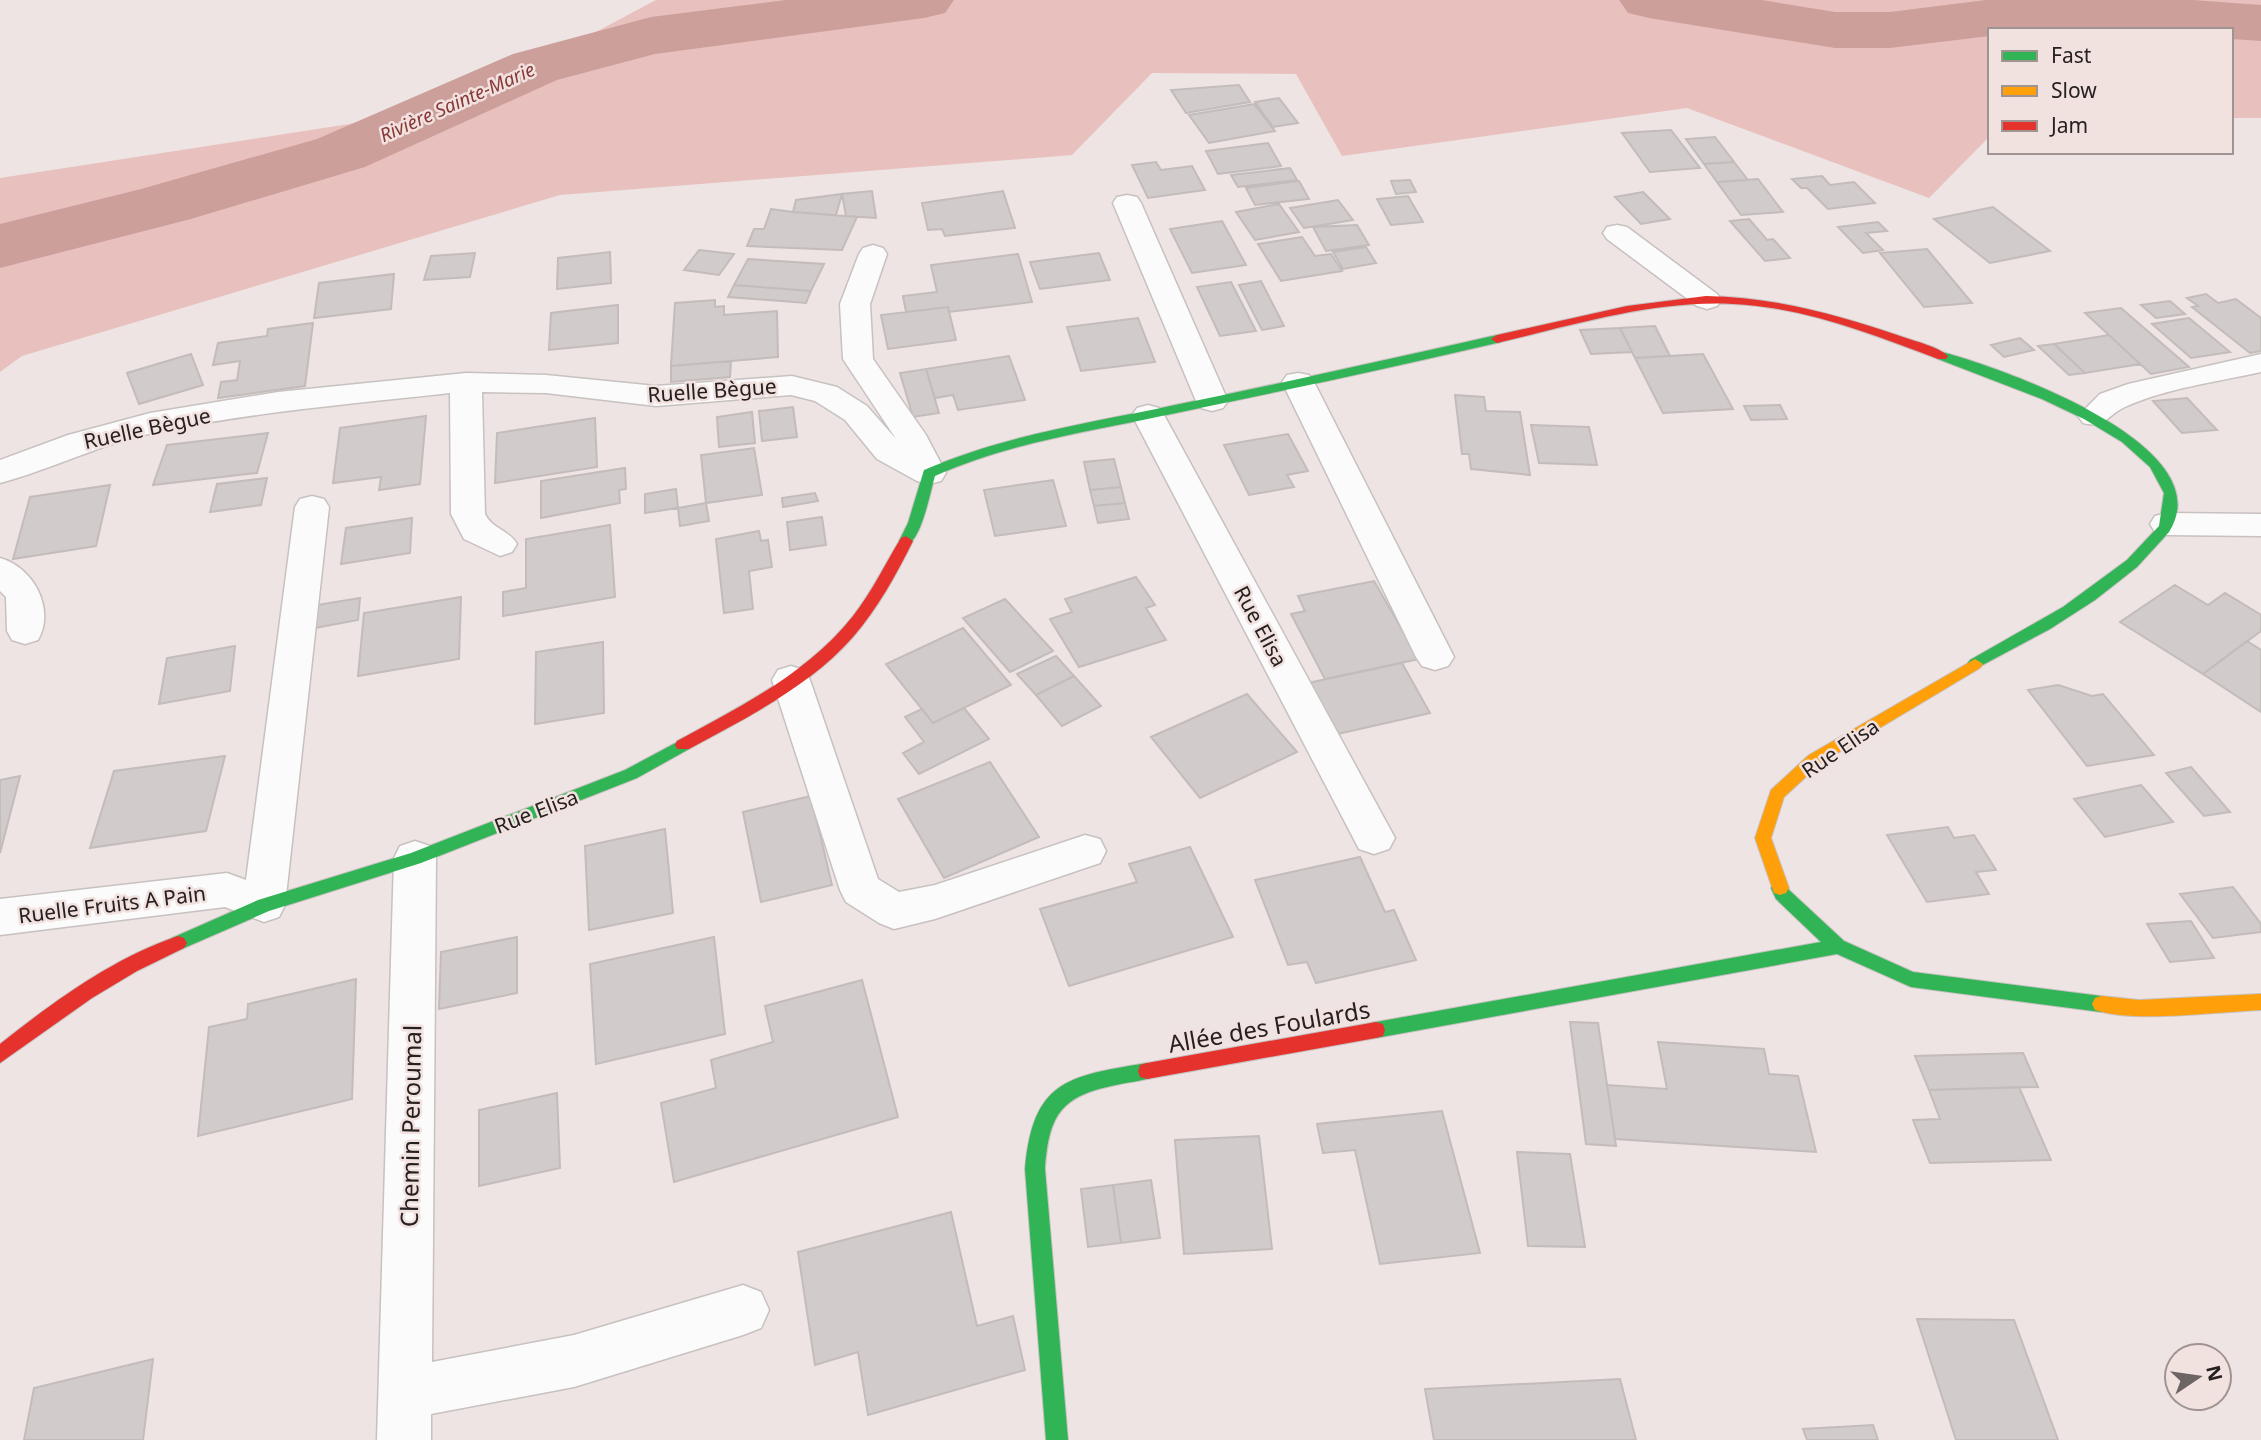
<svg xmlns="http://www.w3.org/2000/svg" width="2261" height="1440" font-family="'Noto Sans',sans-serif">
<rect width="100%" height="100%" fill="#ede4e3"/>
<!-- green -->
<path fill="#e8c1be" d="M656,0H2261V118H2231V30H1990V136L1929,198L1687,108L1342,156L1296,74L1152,73L1072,155L560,195L22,356L0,372V178L453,108Z"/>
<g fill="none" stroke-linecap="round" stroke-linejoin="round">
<!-- stream -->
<path fill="#cd9f9b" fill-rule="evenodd" d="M2172,0H2183L2201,17L2193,19Z"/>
<!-- river -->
<path fill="#cd9f9b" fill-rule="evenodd" d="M786,0H954L945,13L924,18L655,54L557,80L365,167L191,219L0,268V224L141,189L317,139L513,54L651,17Z
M1619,0H1762L1835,12H1890L1986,0H2193L2261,5V41L2231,39V30H1990V36L1890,48H1835L1649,18L1628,13Z"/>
</g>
<!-- building -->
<path fill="#d2cbcb" stroke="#c3bcbb" stroke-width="2" d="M1239,85L1250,102L1186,113L1171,90Z
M1279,98L1298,123L1273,127L1255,102Z
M1254,104L1275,131L1209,143L1189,115Z
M1671,130L1700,168L1650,172L1622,133Z
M1715,137L1734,162L1704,164L1686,139Z
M1268,143L1281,166L1218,174L1206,151Z
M1156,162L1161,170L1192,166L1205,190L1148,198L1132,165Z
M1734,162L1748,180L1717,182L1704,164Z
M1290,168L1297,180L1238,187L1231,175Z
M1822,176L1830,185L1854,182L1875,203L1828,209L1807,188H1801L1792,179Z
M1758,179L1783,212L1741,215L1717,182Z
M1410,180L1416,192L1396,194L1391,181Z
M1299,181L1309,199L1255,205L1246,188Z
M872,191L876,218L846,216L842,194Z
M1003,191L1015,228L945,236L942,229L928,230L922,203Z
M1643,192L1670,219L1641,224L1615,197Z
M842,194L836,215L793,212L796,200Z
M1408,196L1423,222L1391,225L1377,199Z
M1338,200L1353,220L1304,228L1290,208Z
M1279,204L1299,232L1255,240L1236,212Z
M1993,207L2050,251L1990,263L1934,219Z
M771,209L793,212L857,217L842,250L747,246L754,229H764Z
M1749,219L1767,240L1773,239L1790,258L1765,261L1730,221Z
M1222,221L1246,265L1192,273L1170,229Z
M1878,222L1887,231L1866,233L1883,250L1863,253L1838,227Z
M1357,225L1369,245L1326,251L1313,227Z
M1302,237L1315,256L1331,254L1342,271L1281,281L1258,244Z
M1366,247L1376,263L1343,269L1333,252Z
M1927,249L1972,303L1924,307L1880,253Z
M699,250L734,254L719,275L684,270Z
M610,252L611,283L557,289L558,258Z
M475,253L470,277L424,280L431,256Z
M1099,253L1110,280L1040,289L1030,262Z
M1018,254L1032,302L949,312L948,307L906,312L903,296L937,292L931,265Z
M748,259L824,264L811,291L734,285Z
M394,274L391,309L314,318L319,283Z
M1261,281L1284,326L1262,330L1239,285Z
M1231,282L1256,331L1220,336L1197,287Z
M734,285L811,291L806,303L728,297Z
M2206,294L2218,303L2236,299L2261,318V351L2250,353L2192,307L2198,306L2187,298Z
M715,300V307L724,306V315L777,311L778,357L671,366L675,303Z
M2170,301L2185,314L2156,318L2141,305Z
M618,305V343L549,350L551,313Z
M948,307L956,340L888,349L881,315Z
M2121,308L2189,367L2151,374L2085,313Z
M1138,318L1155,362L1081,371L1067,327Z
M2189,318L2230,352L2191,358L2152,324Z
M313,323L305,386L218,398L221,382L237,380L240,361L213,365L218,343L267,336L268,329Z
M1655,326L1670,356L1635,358L1620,328Z
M1620,328L1632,352L1591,354L1580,330Z
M2109,335L2140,364L2085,373L2054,344Z
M2020,338L2034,350L2004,357L1991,345Z
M2054,344L2085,373L2069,375L2038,346Z
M191,354L203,385L139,404L127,373Z
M1703,354L1733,409L1663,413L1635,358Z
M1009,356L1025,400L958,410L953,395L935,398L926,369Z
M731,361L730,377L671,382V366Z
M926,369L939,413L913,417L900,373Z
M1455,395L1484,397L1486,411L1520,412L1530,475L1471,469L1469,454H1462Z
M2187,398L2217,430L2182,433L2153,401Z
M1780,405L1787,419L1751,420L1744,406Z
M793,407L797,437L762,441L759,411Z
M752,412L755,443L719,447L717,417Z
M426,416L420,484L379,490L381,477L333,483L340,428Z
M595,418L597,467L495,483L497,433Z
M1531,425L1589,427L1597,465L1539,463Z
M268,433L257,473L153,485L167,445Z
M1288,434L1308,471L1287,475L1294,487L1249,495L1224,445Z
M754,448L762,495L706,503L701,455Z
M1114,459L1121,487L1090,490L1084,462Z
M625,468L626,489L619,490L620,503L541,518V481Z
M267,478L261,505L210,512L217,484Z
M1053,480L1066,526L995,536L984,490Z
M110,485L96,546L13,559L30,497Z
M1121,487L1125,503L1094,506L1090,490Z
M676,489L678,508L645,513V494Z
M815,493L818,501L783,507L782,498Z
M706,503L709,521L680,526L678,508Z
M1125,503L1129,519L1098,523L1094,506Z
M822,517L826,545L790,550L787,522Z
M412,518L410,553L341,564L346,528Z
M610,525L615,597L503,616V592L526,588V539Z
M759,531L761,541L768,540L772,567L749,571L753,609L724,613L716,539Z
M1136,577L1155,605L1146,608L1166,640L1079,667L1050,619L1072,612L1065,599Z
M1374,581L1419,659L1325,679L1291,614L1305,611L1298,596Z
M2175,585L2208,605L2225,593L2261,615V631L2203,674L2120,622Z
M461,597L459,659L358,676L364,613Z
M360,598L358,620L315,628L317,605Z
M1005,599L1053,651L1010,672L963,618Z
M963,628L1011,685L933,723L886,664Z
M2247,641L2261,650V712L2203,674Z
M603,642L604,713L535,724L536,652Z
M235,646L230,691L159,704L167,658Z
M1056,656L1074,676L1036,695L1017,674Z
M1402,663L1430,713L1333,735L1308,683Z
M1074,676L1101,706L1062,726L1036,695Z
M2058,685L2092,696L2103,694L2154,755L2087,766L2028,690Z
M1247,694L1297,752L1200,798L1151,737Z
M964,708L989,739L919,774L903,753L924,742L905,717L922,709L933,723Z
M225,756L206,831L90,848L114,771Z
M990,762L1039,837L944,878L898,799Z
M2191,767L2230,812L2204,816L2166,773Z
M20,776L0,853V780Z
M2141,785L2173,822L2105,837L2074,799Z
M811,796L832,885L761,902L743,812Z
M1948,827L1954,838L1974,835L1996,870L1976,872L1989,894L1927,902L1887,835Z
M665,829L673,913L589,930L585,846Z
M1190,847L1233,937L1069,986L1040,909L1137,882L1129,864Z
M1360,857L1385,912L1394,910L1416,960L1316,983L1307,962L1288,965L1255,880Z
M2233,887L2261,924V932L2213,938L2180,894Z
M2191,921L2214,958L2170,962L2147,924Z
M517,937V993L439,1009L441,952Z
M714,937L725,1034L596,1064L590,964Z
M356,979L352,1099L198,1136L209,1027L247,1019L248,1004Z
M862,980L898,1117L674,1182L661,1103L716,1088L711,1060L773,1042L765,1006Z
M1570,1022L1598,1023L1616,1146L1586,1144Z
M1658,1042L1764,1049L1769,1074L1798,1076L1816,1152L1615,1139L1607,1085L1667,1089Z
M2023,1053L2038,1087L1929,1090L1915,1056Z
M2019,1087L2051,1160L1930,1163L1913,1120L1940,1119L1929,1090Z
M557,1093L560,1168L479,1186V1110Z
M1442,1111L1480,1253L1380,1264L1355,1150L1323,1153L1317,1124Z
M1259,1136L1272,1249L1184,1254L1175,1140Z
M1517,1152L1570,1154L1585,1247L1528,1246Z
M1151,1180L1160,1238L1121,1243L1113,1185Z
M1113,1185L1121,1243L1088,1247L1081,1189Z
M951,1212L977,1326L1013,1316L1025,1370L868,1415L858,1352L815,1365L798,1252Z
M1917,1319L2014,1320L2058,1440H1956Z
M153,1359L143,1440H24L34,1388Z
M1620,1379L1636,1440H1434L1425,1389Z
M1873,1425L1878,1440H1807L1803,1429Z"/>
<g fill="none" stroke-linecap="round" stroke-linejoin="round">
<!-- street casing -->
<g stroke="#c7c1c0" stroke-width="3">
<path id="street" d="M1127,195L1137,197L1141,203L1228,401L1223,408L1212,411L1201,408L1196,401L1113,203L1117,197Z
M1617,225L1627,227L1717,294L1722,300L1717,306L1707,309L1697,306L1607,239L1603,233L1607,227Z
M873,245L883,248L887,254L870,304L873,359L926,435L946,473L941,481L929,484L917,481L877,459L845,420L815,401L791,395L656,406L546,393L482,392L485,514C492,529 509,530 517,544L512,552L500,556L464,539L451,514L450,393C351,404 251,412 153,433C100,444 52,469 0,483V460L68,435L150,413L278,392L466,373L546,375L656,386L792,376L837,387L867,406L896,439L843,359L840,304L859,254L863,248Z
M2261,354V372C2217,382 2166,388 2125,407C2107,415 2105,429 2083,423L2078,416L2100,394L2128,384Z
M1298,373L1309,375L1314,382L1454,657L1448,666L1435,670L1422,666L1416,657L1282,382L1287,375Z
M1148,405L1159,408L1164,415L1389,827L1395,838L1389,849L1374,854L1359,849L1132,415L1137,408Z
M312,496L324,499L329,507L285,905L279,917L264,922L225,907L0,935V899L227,873L246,880L295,507L300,499Z
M2167,513L2261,514V536L2167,535L2155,532L2150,524L2155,516Z
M0,558C33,567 56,609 38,640L25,644L12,640L7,631L6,597L0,591Z
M791,666L804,670L810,680L878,879L899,892L935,885L1085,835L1100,839L1106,851L1100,863L935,919L894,929L879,923L846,902L840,890L772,680L778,670Z
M415,841L430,846L436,858L432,1362L574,1335L743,1285L761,1292L769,1310L761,1328L743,1335L574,1387L431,1414V1440H377L394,858L400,846Z"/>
</g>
<!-- fast casing -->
<g stroke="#c7c1c0" stroke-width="2">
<path id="fast" d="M1497,335L1501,336V342C1387,369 1272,393 1157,417C1081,433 1006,444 935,476C930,492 922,539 906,546L899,541L908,523L924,470C1005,435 1090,423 1175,405C1283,383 1390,359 1497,335Z
M1942,352C1999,367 2224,445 2169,532L2137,567L2095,600L2050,629L1975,669L1967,664L1970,660L2063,607L2127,560L2159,526L2164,493L2150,467L2122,442L2084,419L2042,399L1938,359L1936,356Z
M683,739L689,741L691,745L689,749L637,778L421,863L269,911L184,948L178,950L172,948L169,943L172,938L258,900L411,853L625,770Z
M1780,881L1786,883L1789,890L1844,941L1913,972L2101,996L2107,998L2110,1004L2107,1010L2101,1012L1911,987L1837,954L1376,1038L1369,1036L1367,1030L1369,1024L1376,1022L1821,942L1776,899L1771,888L1774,883Z
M1147,1063L1154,1065L1156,1071L1154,1077C1142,1081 1129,1082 1116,1085C1061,1096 1049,1114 1045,1169L1068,1440H1046L1025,1169C1033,1080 1068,1076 1147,1063Z"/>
</g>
<!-- slow casing -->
<g stroke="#c7c1c0" stroke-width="2">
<path id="slow" d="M1975,659L1983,664L1980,668L1821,763L1784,797L1771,838L1789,888L1786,893L1780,895L1774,893L1755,838L1771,790L1809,755Z
M2261,994V1010C2218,1012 2133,1023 2095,1010L2092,1004L2095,998L2101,996L2139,1000Z"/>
</g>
<!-- jam casing -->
<g stroke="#c7c1c0" stroke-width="2">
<path id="jam" d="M1706,296C1774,297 1839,315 1903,337C1917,342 1937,346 1948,356L1946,359H1938C1872,334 1803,307 1733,304C1653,300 1574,325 1497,343L1491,339L1497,335L1627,306Z
M906,536L913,541C896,575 878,608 853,637C809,687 746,718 689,749H677L675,745L677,741C740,707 808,673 853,616C872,592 885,564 901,538Z
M178,936L184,938L187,943L184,948L137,971L92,998L0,1063V1044C53,1002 113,958 178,936Z
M1376,1022L1383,1024L1385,1030L1383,1036L1376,1038L1147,1079L1140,1077L1138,1071L1140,1065L1147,1063Z"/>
</g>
<!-- street -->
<use href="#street" fill="#fcfbfb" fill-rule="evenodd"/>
<!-- fast -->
<use href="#fast" fill="#30b455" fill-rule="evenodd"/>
<!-- slow -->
<use href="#slow" fill="#ff9f0a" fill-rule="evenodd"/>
<!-- jam -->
<use href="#jam" fill="#e5322d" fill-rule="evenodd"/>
</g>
<g text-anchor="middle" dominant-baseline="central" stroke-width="5" stroke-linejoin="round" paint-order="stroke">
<!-- far-water labels -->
<g font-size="19" font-style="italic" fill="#873937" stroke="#f1e1df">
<text transform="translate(457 102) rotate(-24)">Rivière Sainte-Marie</text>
</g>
<!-- street labels -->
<g font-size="21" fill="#262020" stroke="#f1e1df">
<text transform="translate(712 390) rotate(-4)">Ruelle Bègue</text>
<text transform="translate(147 428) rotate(-12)">Ruelle Bègue</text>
<text transform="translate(1261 626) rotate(62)">Rue Elisa</text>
<text transform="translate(1840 748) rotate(-34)">Rue Elisa</text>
<text transform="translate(536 811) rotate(-21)">Rue Elisa</text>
<text transform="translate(112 904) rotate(-7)">Ruelle Fruits A Pain</text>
</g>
<!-- near-street labels -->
<g font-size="24" fill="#262020" stroke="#f1e1df">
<text transform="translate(1269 1026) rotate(-10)">Allée des Foulards</text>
<text transform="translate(410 1126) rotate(-89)">Chemin Peroumal</text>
</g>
</g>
<!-- legend -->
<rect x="1988" y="28" width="245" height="126" fill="#f1e1df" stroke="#a09493" stroke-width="2"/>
<rect x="2002" y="51" width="35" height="10" fill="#30b455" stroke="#a09493" stroke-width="2"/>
<text x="2051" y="63" font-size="21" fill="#262020">Fast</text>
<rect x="2002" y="86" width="35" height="10" fill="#ff9f0a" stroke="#a09493" stroke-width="2"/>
<text x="2051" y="98" font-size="21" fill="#262020">Slow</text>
<rect x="2002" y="121" width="35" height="10" fill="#e5322d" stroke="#a09493" stroke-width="2"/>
<text x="2051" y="133" font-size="21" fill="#262020">Jam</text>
<!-- north arrow -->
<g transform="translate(2198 1377) rotate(77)"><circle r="33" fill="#f1e1df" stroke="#a09493" stroke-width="2"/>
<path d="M0-5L12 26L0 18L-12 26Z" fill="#6c6564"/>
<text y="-10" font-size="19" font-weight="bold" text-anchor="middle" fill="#262020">N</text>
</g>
</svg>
